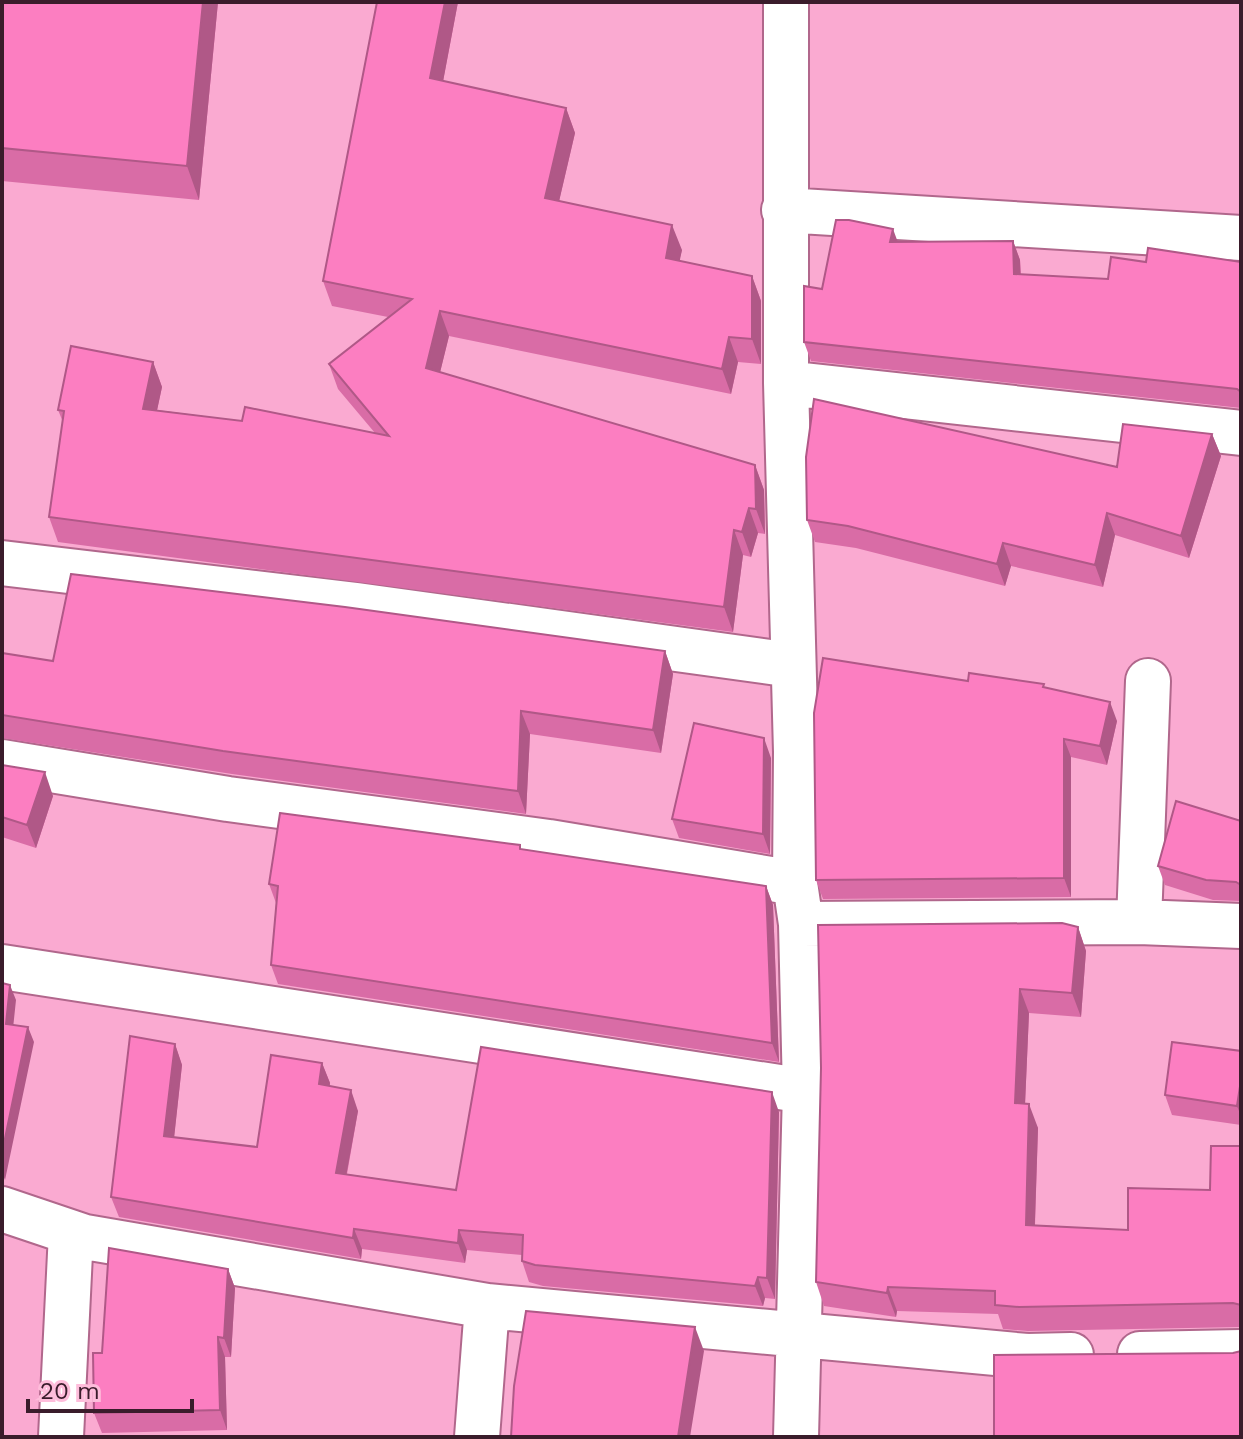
<svg xmlns="http://www.w3.org/2000/svg" width="1243" height="1439" font-family="'Work Sans',sans-serif">
<rect width="100%" height="100%" fill="#faaad1"/>
<g fill="none" stroke-linecap="round" stroke-linejoin="round">
<!-- street casing -->
<g stroke="#b1678c" stroke-width="48">
<path id="street" d="M786,2V383L796,752L795,883L801,924L805,1091L796,1437
M784,210L1241,238
M786,383L1241,433
M2,563L357,605L792,665
M2,762L228,799L549,842L795,883
M1139,922L1148,681
M801,924L1139,922L1241,926
M2,967L805,1091
M2,1209L85,1237L487,1306L1027,1356L1071,1355
M1140,1354L1241,1352
M61,1437L71,1233
M477,1437L487,1306"/>
</g>
<!-- street -->
<use href="#street" stroke="#fff" stroke-width="44"/>
</g>
<!-- wall -->
<path fill="#d96ca6" d="M2,2H218L199,200L2,181Z
M458,2L443,81L566,108L575,133L559,201L682,250L679,261L752,276L761,301V364L738,362L731,394L449,336L440,372L755,465L764,490L765,534L758,533L751,557L743,555L733,632L58,542L49,517L63,422L58,410L153,362L162,387L157,410L242,421L375,433L338,389L329,364L388,317L332,306L323,281Z
M1013,241L1020,260L1021,274L1108,279L1146,262H1241V408L811,361L804,342L822,289L898,242Z
M1212,434L1221,456L1189,558L1115,535L1103,587L1011,566L1005,586L856,548L815,542L807,520L1117,467Z
M665,651L673,674L661,753L530,734L526,814L232,774L2,738V653L53,661Z
M968,681L1045,688L1117,721L1107,765L1071,757V897L823,899L816,880Z
M771,758L770,854L679,838L672,819Z
M2,765L53,796L36,848L2,837Z
M1241,821V901L1213,900L1165,885L1158,866Z
M521,849L766,886L773,905L779,1062L278,984L271,965L276,903L269,884Z
M1078,927L1086,951L1081,1017L1029,1013L1025,1104L1038,1128L1035,1225L1128,1230L1210,1190L1241,1146V1327L1028,1331L1003,1329L998,1314L897,1311L896,1317L824,1306L816,1282L821,1068Z
M175,1044L182,1065L174,1137L257,1147L322,1063L330,1083V1086L358,1111L347,1174L456,1190L779,1112L775,1299L765,1298L763,1306L543,1286L529,1282L522,1261V1255L467,1250L465,1263L362,1249L361,1259L119,1217L111,1197Z
M1241,1051V1125L1172,1115L1165,1095Z
M228,1269L235,1288L231,1357H225L227,1430L102,1433L94,1413Z"/>
<!-- shaded-wall -->
<path fill="#b05887" d="M203,2H218L199,200L187,166Z
M445,2H458L439,103L430,78Z
M566,108L575,133L554,223L545,198Z
M672,225L682,250L675,283L666,258Z
M893,229L900,248L890,242Z
M1013,241L1020,260L1021,293L1014,274Z
M752,276L761,301V364L752,339Z
M440,311L449,336L435,393L426,368Z
M729,337L738,362L731,394L722,369Z
M153,362L162,387L152,434L143,409Z
M1212,434L1221,456L1189,558L1181,536Z
M755,465L764,490L765,534L756,509Z
M749,508L758,533L751,557L742,532Z
M1107,513L1115,535L1103,587L1095,565Z
M734,530L743,555L733,632L724,607Z
M1003,543L1011,566L1005,586L997,564Z
M665,651L673,674L661,753L653,730Z
M1110,702L1117,721L1107,765L1100,746Z
M521,711L530,734L526,814L518,791Z
M764,738L771,758L770,854L763,834Z
M1064,739L1071,757V897L1064,878Z
M45,772L53,796L36,848L27,825Z
M766,886L773,905L779,1062L772,1043Z
M1078,927L1086,951L1081,1017L1072,993Z
M10,985L16,1000L12,1038L6,1024Z
M1020,989L1029,1013L1024,1128L1015,1103Z
M28,1027L34,1042L5,1180L2,1172V1153Z
M175,1044L182,1065L172,1157L164,1136Z
M322,1063L330,1083L326,1105L319,1084Z
M1241,1080V1116L1237,1106Z
M351,1090L358,1111L343,1193L336,1173Z
M772,1092L779,1112L775,1299L767,1278Z
M1029,1104L1038,1128L1034,1249L1026,1225Z
M354,1229L362,1249L361,1259L353,1238Z
M459,1230L467,1250L465,1263L458,1243Z
M228,1269L235,1288L231,1357L224,1338Z
M758,1277L765,1298L763,1306L755,1286Z
M888,1287L897,1311L896,1317L887,1293Z
M695,1327L704,1351L690,1437H678Z
M218,1337L225,1357L227,1430L220,1410Z"/>
<!-- building -->
<path fill="#fc7ec1" stroke="#b05887" stroke-width="2" d="M2,2H203L187,166L2,148Z
M377,2H445L430,78L566,108L545,198L672,225L666,258L752,276V339L729,337L722,369L440,311L426,368L755,465L756,509L749,508L742,532L734,530L724,607L49,517L64,411L58,410L71,346L153,362L143,409L242,421L245,407L389,436L329,364L412,299L323,281Z
M836,220H849L893,229L890,242L1013,241L1014,274L1108,279L1111,257L1146,262L1148,248L1241,262V392L1237,389L804,342V286L822,289Z
M814,399L1117,467L1123,424L1212,434L1181,536L1107,513L1095,565L1003,543L997,564L848,526L807,520L806,457Z
M71,574L345,607L665,651L653,730L521,711L518,791L223,751L2,715V653L53,661Z
M823,658L968,681L969,673L1044,684L1043,687L1110,702L1100,746L1064,739V878L816,880L814,713Z
M694,723L764,738L763,834L672,819Z
M2,765L45,772L27,825L2,817Z
M1176,801L1241,821V885L1236,882L1206,880L1158,866Z
M280,813L520,845V849L766,886L772,1043L271,965L278,886L269,884Z
M1062,923L1078,927L1072,993L1020,989L1015,1103L1029,1104L1026,1225L1128,1230V1188L1210,1190L1211,1146H1241V1305L1233,1303L1019,1307L995,1305V1291L888,1287L887,1293L816,1282L821,1068L818,925Z
M2,983L10,985L6,1024L28,1027L2,1153Z
M130,1036L175,1044L164,1136L257,1147L271,1055L322,1063L319,1084L351,1090L336,1173L456,1190L481,1047L772,1092L767,1278L758,1277L755,1286L535,1265L522,1261L523,1235L459,1230L458,1243L354,1229L353,1238L111,1197Z
M1172,1042L1241,1051V1080L1237,1106L1165,1095Z
M109,1248L228,1269L224,1338L218,1337L220,1410L94,1413L93,1353H102Z
M526,1311L695,1327L678,1437H511L514,1386Z
M1241,1351V1437H994V1355L1233,1353Z"/>
<!-- border -->
<rect width="1243" height="1439" fill="none" stroke="#3a1c2b" stroke-width="8"/>
<!-- scale -->
<path d="M28 1399v12h164v-12" fill="none" stroke="#3a1c2b" stroke-width="4"/>
<text x="40" y="1399" font-size="24" fill="#3a1c2b" stroke="#febddb" stroke-width="6" paint-order="stroke">20 m</text>
</svg>
